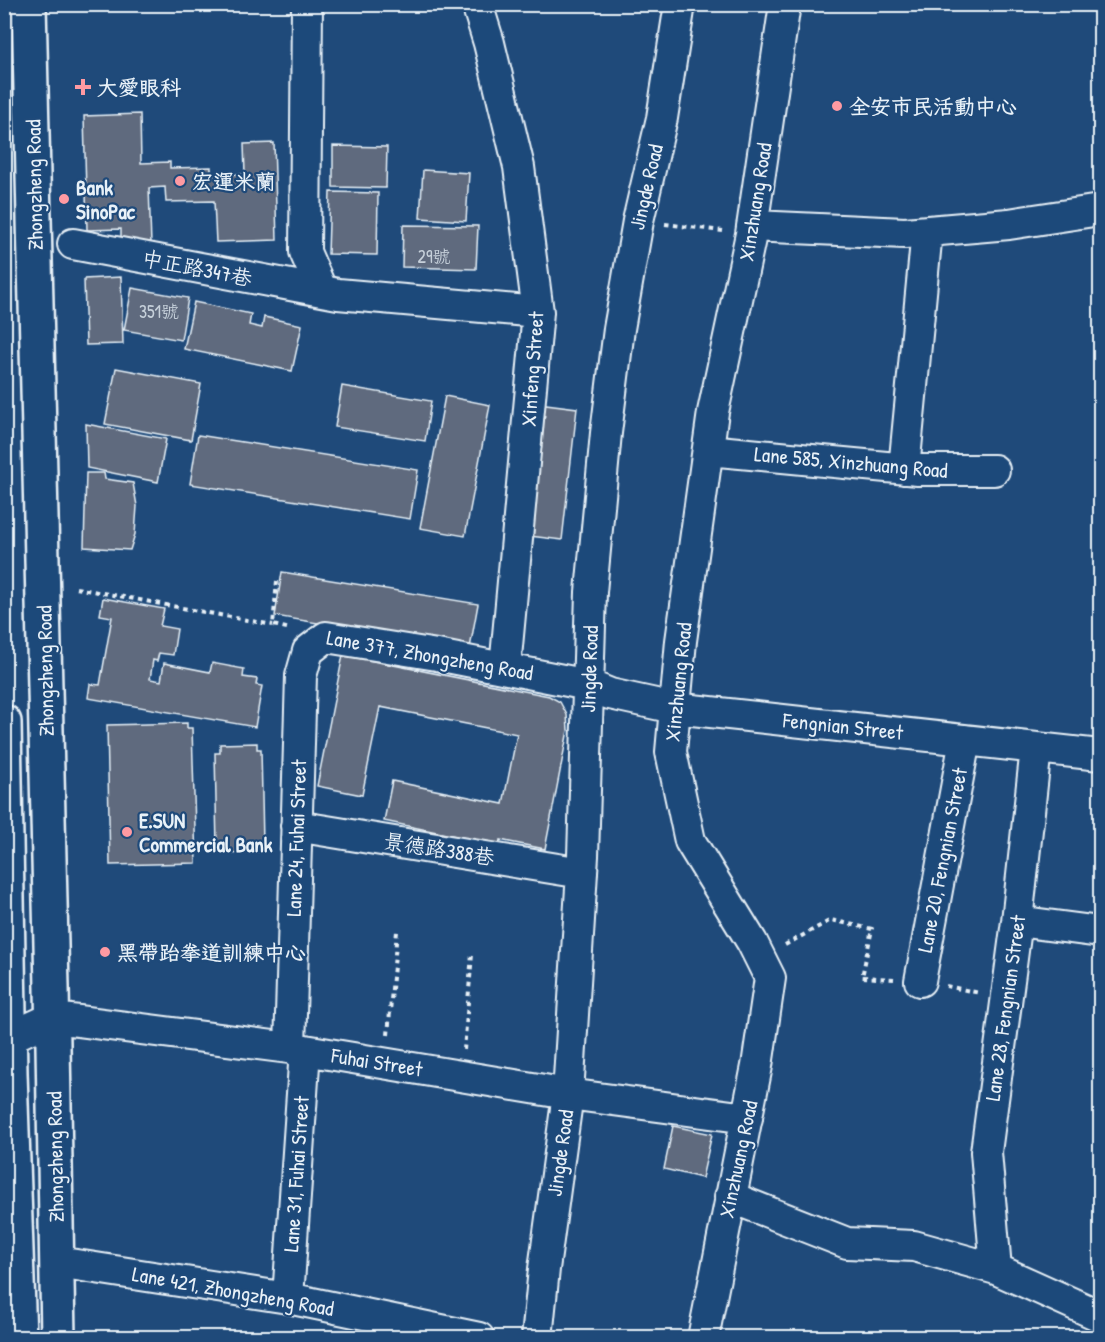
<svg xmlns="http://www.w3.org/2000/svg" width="1105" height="1342" font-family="'Patrick Hand','LXGW WenKai TC',sans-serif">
<rect width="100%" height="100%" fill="#1f4a7a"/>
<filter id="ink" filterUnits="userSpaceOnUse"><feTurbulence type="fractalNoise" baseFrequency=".0167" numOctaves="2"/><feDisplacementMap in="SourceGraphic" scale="12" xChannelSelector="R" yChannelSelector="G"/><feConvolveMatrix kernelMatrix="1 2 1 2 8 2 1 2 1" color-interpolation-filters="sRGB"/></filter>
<g filter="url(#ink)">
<!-- building -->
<path fill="#5e6b7e" stroke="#e8f1f8" stroke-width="1.5" d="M140,114L141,163L170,162V168L211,167V175L245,174L244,144L274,143L277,240L216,242L214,201L166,202L165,187L149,188L151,244L121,245V229L87,230L84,116Z
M333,146L387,147L386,188L333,187Z
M423,170L469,173L466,221L420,218Z
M330,192L378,193L377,255L328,254Z
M403,225L478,226L476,269L402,267Z
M121,277L123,344L86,345L84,279Z
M132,288L188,298L181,340L124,330Z
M194,302L251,314L249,325L262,328L264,317L302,325L292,371L184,349Z
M116,368L201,384L191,440L105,424Z
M342,386L431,401L425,441L335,427Z
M445,396L490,405L465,536L420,528Z
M538,403L577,408L562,540L522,535Z
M86,424L166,439L158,482L87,468Z
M198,435L418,470L410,519L190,484Z
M86,473H104L105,479L133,483L137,506L135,534L130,550L84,547Z
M282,572L478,604L470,648L275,616Z
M103,598L164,609L160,626L177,629L173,655L159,653L157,661L153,660L150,679L161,681L164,663L210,672L212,663L244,669L243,677L257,679L256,685L262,686L255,727L88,698L90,684L100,685L112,617L100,615Z
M343,655L549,696L560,702L567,715L568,730L545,849L500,840L499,845L384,821L392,781L503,804L517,734L380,707L362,795L317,786Z
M187,723V728H192L196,863L110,865L107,725Z
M257,743V749H261L263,844H259V852L224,853V847H217L215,753H220V744Z
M673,1126L712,1134L702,1178L664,1169Z"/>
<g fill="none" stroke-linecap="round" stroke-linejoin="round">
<!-- minor casing -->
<g stroke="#e8f1f8" stroke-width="34">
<path id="minor" d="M307,4L305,252L322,291L338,294L538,312
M477,4L489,43L519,167L538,312L505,668
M752,226L905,233L1009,224L1100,210
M73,244L322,291
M708,450L918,470H994
M904,469L927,231
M296,826L582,873
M1017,921L1100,932
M920,981L965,740
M4,1040L52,1018L79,1021L305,1050L568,1094L747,1118
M290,1048L301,676L308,651L326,637L437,655L588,685L610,694L674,708L1100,755
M730,1197L847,1243L914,1246L996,1269L1100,1316
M57,1262L288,1298L479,1338
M996,1269L986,1152L1017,921L1036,748
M288,1298L305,1050
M537,1338L544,1269L568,1094L583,856L591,592L606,433L619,329L638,221L662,118L680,4
M703,1338L757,1066L770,978L752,942L690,841L671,752L681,641L713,412L751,234L785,4"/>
</g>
<!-- major casing -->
<g stroke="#e8f1f8" stroke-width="38">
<path id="major" d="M29,4L52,987L58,1338
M4,722L10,1073L19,1338"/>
</g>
<!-- path -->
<path stroke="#e8f1f8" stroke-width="4" stroke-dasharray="4.5 4.5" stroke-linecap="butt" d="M665,224L723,231
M277,581L273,625L291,629
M76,588L273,625
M785,945L831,920L872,929L862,977L894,979
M946,986L980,993
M388,1035L397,931
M464,1050L472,954"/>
<!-- minor -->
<use href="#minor" stroke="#1f4a7a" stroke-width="30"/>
<!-- major -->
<use href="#major" stroke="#1f4a7a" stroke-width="33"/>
</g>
</g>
<!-- markers -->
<g fill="#ff9aa2" stroke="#1f4a7a" stroke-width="2">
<path d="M80 78h6v6h6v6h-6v6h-6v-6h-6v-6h6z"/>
<circle cx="837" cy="106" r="6"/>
<circle cx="180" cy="181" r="6"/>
<circle cx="64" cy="199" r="6"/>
<circle cx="127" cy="832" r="6"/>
<circle cx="105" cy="952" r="6"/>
</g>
<g text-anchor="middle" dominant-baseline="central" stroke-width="4.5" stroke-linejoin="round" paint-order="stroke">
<!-- number labels -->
<g font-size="18" fill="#c6d0da">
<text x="434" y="256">29號</text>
<text x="159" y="311">351號</text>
</g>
<!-- poi labels -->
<g font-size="21" font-weight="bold" fill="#e8f1f8" stroke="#1f4a7a" text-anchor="start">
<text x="97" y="87">大愛眼科</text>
<text x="849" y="106">全安市民活動中心</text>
<text x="192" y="181">宏運米蘭</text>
<text x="76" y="187">Bank<tspan x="76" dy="24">SinoPac</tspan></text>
<text x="139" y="820">E.SUN<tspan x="139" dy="24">Commercial Bank</tspan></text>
<text x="117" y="952">黑帶跆拳道訓練中心</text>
</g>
<!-- street labels -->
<g font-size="21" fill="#e8f1f8" stroke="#1f4a7a">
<text transform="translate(34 185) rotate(-91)">Zhongzheng Road</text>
<text transform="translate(646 187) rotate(-77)">Jingde Road</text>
<text transform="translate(755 202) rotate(-81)">Xinzhuang Road</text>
<text transform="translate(197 268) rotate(11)">中正路347巷</text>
<text transform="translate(532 369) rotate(-86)">Xinfeng Street</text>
<text transform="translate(851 462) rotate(5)">Lane 585, Xinzhuang Road</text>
<text transform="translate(430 655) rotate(10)">Lane 377, Zhongzheng Road</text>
<text transform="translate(589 669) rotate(-88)">Jingde Road</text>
<text transform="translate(45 671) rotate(-91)">Zhongzheng Road</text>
<text transform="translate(678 682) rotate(-84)">Xinzhuang Road</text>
<text transform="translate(843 726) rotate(6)">Fengnian Street</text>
<text transform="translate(296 838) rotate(-88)">Lane 24, Fuhai Street</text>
<text transform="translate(439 849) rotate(9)">景德路388巷</text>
<text transform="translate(942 860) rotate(-79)">Lane 20, Fengnian Street</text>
<text transform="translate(1005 1008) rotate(-82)">Lane 28, Fengnian Street</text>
<text transform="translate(377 1062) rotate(9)">Fuhai Street</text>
<text transform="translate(560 1153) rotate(-82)">Jingde Road</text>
<text transform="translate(55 1157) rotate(-91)">Zhongzheng Road</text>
<text transform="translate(738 1159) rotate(-78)">Xinzhuang Road</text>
<text transform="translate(296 1174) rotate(-86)">Lane 31, Fuhai Street</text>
<text transform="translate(233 1291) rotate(10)">Lane 421, Zhongzheng Road</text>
</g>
</g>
<!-- margin -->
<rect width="1105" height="1342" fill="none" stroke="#1f4a7a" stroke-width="24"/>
<rect x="12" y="12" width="1081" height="1318" fill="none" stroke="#e8f1f8" stroke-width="2" filter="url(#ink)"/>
</svg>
